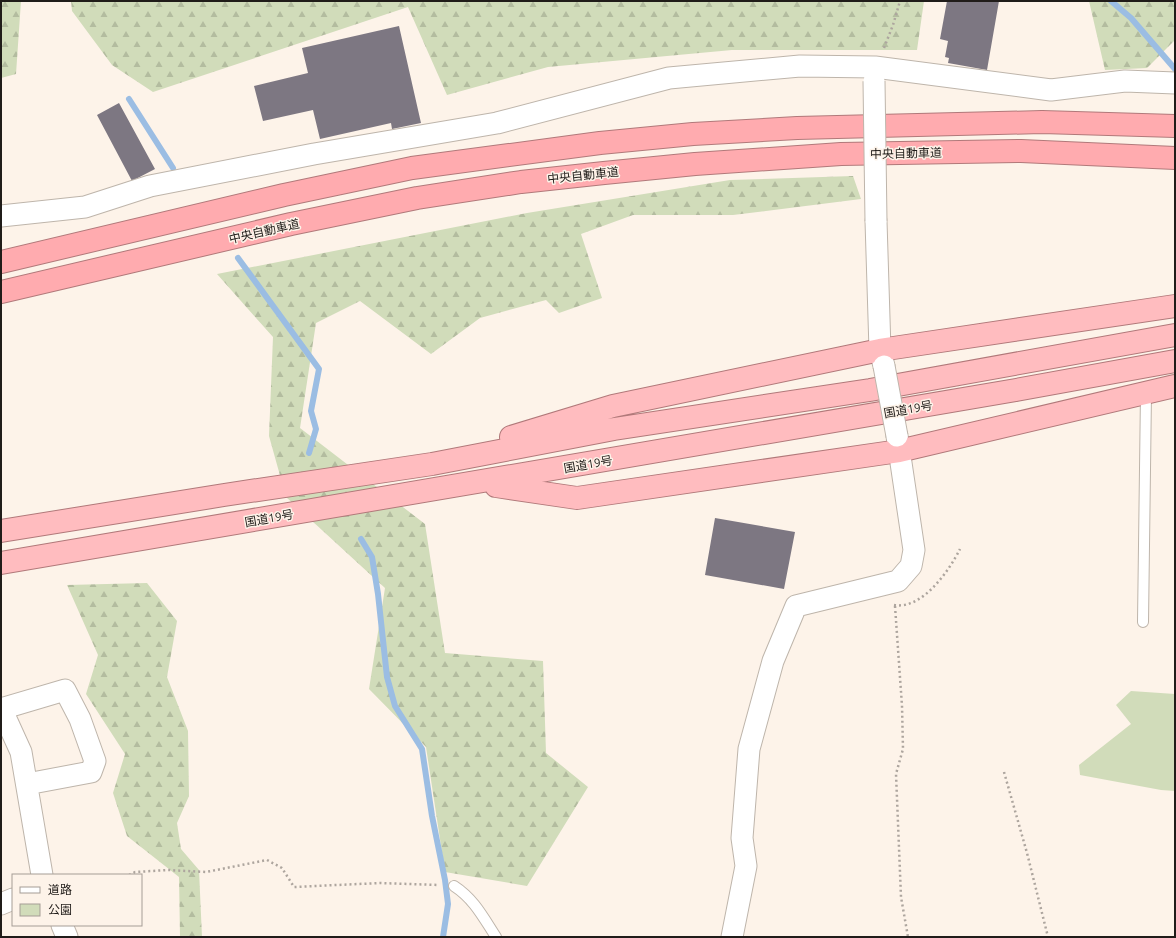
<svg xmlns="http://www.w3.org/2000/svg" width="1176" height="938" font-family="Ubuntu,'Noto Sans JP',sans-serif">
<defs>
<pattern id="forest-firs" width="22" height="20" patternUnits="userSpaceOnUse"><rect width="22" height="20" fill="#d1dcba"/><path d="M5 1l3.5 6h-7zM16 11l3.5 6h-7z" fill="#b3bc9f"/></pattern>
</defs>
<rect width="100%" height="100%" fill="#fdf3e9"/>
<!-- green -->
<path fill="#d1dcba" d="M1131,691L1175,694V791L1161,790L1080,775L1079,765L1131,724L1116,705Z"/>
<!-- forest -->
<path fill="url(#forest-firs)" d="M1,1H21L16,74L1,78Z
M71,1H924L917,50H732L548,67L447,95L408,7L153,92L112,65L72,11Z
M1089,1H1175V40L1147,68L1105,70Z
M853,176L861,199L733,215H633L581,234L602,298L559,313L546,300L480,318L431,354L360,301L316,323L300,428L425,524L445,653L543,661L546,753L588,787L527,886L445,872L426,747L369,689L385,588L286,497L269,436L273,337L217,274L527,213L730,180Z
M147,583L177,621L167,677L188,731L189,796L177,823L181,849L199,870L202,937H180L179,877L127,836L113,793L125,754L86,694L98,655L67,585Z"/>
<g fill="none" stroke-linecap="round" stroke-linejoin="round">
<!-- stream -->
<path stroke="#9bbde3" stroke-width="6" d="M1111,1L1131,18L1175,69
M129,99L173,168
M238,258L319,369L311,411L316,429L309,453
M361,539L372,557L378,594L387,677L395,706L422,749L432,816L445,880L448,904L443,937"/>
</g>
<!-- building -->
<path fill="#7d7782" d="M947,1H999L987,70L948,63L949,58L945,57L948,41L940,39Z
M399,26L421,123L392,129L391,123L320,139L313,110L263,121L254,86L308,73L302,48Z
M119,103L155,169L132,181L97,115Z
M715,518L795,532L784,589L705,575Z"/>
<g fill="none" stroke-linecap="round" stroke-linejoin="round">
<!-- service casing -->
<g stroke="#beb5ab" stroke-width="12">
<path id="service" d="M1143,622L1146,393
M454,886C474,899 483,917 496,937"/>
</g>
<!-- minor casing -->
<g stroke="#beb5ab" stroke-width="23">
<path id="minor" d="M1,216L85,207L150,186L314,154L497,123L669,78L800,66L875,67L1051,90L1125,81L1175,83
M876,221L880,350L884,366
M1,708L21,752L42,875
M1,709L65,690L80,719L95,761L91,772L27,784
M1,904L13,899
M62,925L67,937
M732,937L746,866L742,838L749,749L773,661L796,606L898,581L911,566L914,550L897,436"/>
</g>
<!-- trunk casing -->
<g stroke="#b1797a" stroke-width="24">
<path id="trunk" d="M511,437L613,406L880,350L1175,306
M496,486L577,498L899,451L1175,386
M1,531L224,495L432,464L614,429L870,390L1175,335
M1,563L1016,390L1175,361"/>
</g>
<!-- motorway casing -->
<g stroke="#b1797a" stroke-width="24">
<path id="motorway" d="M1,262L284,195L412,168L600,143L693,134L797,128L1042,122L1175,126
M1,292L291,224L417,198L521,182L604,173L695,164L841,154L1021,151L1175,158"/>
</g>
<!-- path -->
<path stroke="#ada59e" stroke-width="2.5" stroke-dasharray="2 3" stroke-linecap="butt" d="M884,48L893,25L900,1
M894,605C922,610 949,571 960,549
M895,606L902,706L903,749L896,774L901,897L908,937
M1004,772L1027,853L1048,937
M129,875L135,872L168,870L206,872L267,860L282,868L294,887L380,883L439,885"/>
<!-- service -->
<use href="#service" stroke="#fff" stroke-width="10"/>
<!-- minor -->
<use href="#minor" stroke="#fff" stroke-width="21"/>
<!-- trunk -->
<use href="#trunk" stroke="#ffbcbf" stroke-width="22"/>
<!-- motorway -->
<use href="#motorway" stroke="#ffabaf" stroke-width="22"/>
<!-- minor-bridge casing -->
<g stroke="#beb5ab" stroke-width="23" stroke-linecap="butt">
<path id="minor-bridge" d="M874,81L876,221
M884,366L897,436"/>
</g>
<!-- minor-bridge -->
<use href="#minor-bridge" stroke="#fff" stroke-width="21"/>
</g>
<g text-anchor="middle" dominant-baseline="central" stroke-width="3" stroke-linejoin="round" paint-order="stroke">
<!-- street labels -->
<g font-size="12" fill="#201c19" stroke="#fdf3e9">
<text transform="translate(906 153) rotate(-1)">中央自動車道</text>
<text transform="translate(583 175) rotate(-6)">中央自動車道</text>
<text transform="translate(264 231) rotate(-13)">中央自動車道</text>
<text transform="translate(908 409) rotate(-10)">国道19号</text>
<text transform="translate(588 464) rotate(-10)">国道19号</text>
<text transform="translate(269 518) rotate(-10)">国道19号</text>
</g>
</g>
<!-- border -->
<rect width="1176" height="938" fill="none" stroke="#201c19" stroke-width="4"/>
<!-- legend -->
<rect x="12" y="874" width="130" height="52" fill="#fdf3e9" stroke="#a59d96"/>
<rect x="20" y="887" width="20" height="6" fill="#ffffff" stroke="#a59d96"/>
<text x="48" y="894" font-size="12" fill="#201c19">道路</text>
<rect x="20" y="904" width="20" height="12" fill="#d1dcba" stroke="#a59d96"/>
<text x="48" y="914" font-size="12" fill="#201c19">公園</text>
</svg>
